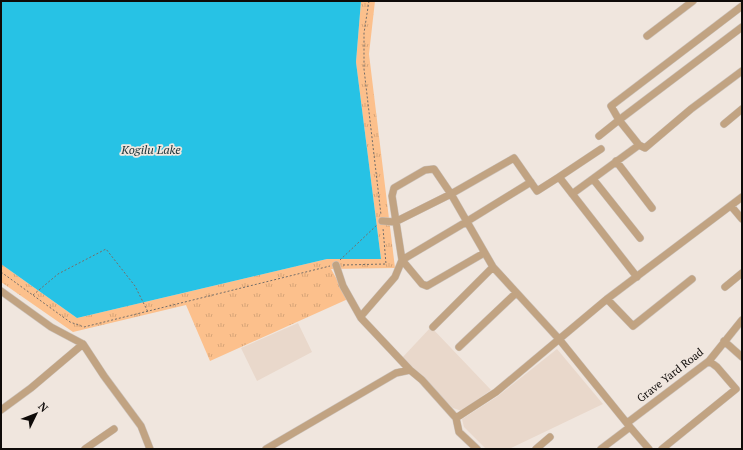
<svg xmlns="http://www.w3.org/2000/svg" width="743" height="450" font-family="'PT Serif',serif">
<defs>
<pattern id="grass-tufts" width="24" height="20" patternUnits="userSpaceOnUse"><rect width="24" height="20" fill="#fcc08c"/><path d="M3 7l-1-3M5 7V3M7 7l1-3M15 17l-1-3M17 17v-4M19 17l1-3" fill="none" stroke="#d7a477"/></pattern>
</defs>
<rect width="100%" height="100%" fill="#f0e6de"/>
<!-- built -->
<path fill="#e9d8cb" d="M298,323L312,352L257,381L241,348Z
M431,327L491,390L462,411L453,408L401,359Z
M557,349L603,404L509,449H486L464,427L462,419L498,396Z"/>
<!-- grass -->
<path fill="url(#grass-tufts)" d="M361,1H375L369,54L395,268L331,269L348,299L210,361L186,305L73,332L1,282V264L77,318L327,259H381L356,62Z"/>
<!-- water -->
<path fill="#27c2e5" d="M1,1H361L356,62L381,259H327L77,318L1,264Z"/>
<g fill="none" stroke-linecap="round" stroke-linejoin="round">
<!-- minor casing -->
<g stroke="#ccc3bc" stroke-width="8">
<path id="minor" d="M742,27L619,120L639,145L645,148L691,109L742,71
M647,36L693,1
M724,124L742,109
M599,136L619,120L611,106L742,6
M601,149L559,177L637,277
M616,161L652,208
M593,179L640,238
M531,182L466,222L402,260L392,196L394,188L425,170L434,169L451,194L514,158L537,191L559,177
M572,194L639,145
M731,206L742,219
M382,221L395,222L451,194L493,267
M402,260L422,284L427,286L484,253
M336,265L343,286L361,318L410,370
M725,287L742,273
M1,291L51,327L83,344L104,376L141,426L150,449
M607,299L633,326L692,279
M362,315L395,277L402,260
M433,327L493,267L559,339L630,427
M724,341L742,357
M459,347L516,293
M1,410L31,388L83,344
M456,418L459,432L477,449
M627,423L709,361L742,320
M85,449L114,429
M266,449L396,373L410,370L422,380L456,418L496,392L607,299L742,197
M536,449L550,437
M601,449L630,427L649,449
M662,449L736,389L717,367L709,361"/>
</g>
<!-- path -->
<path stroke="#756e69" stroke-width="1" stroke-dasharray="2 2" stroke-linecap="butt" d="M369,1L364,33V69L381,215
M340,260L377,225
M343,265L386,264L383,228
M1,272L70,322L84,327L330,266
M33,295L58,274L106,249L135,286L148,312"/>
<!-- minor -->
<use href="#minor" stroke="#c1a382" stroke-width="7"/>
</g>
<g text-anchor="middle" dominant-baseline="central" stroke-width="3.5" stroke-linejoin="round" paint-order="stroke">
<!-- street labels -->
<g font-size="11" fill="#0f0b09" stroke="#f0e6de">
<text transform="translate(670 375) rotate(-38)">Grave Yard Road</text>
</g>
<!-- water labels -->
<g font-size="12" font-style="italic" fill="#193037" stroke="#f0e6de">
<text x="151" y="149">Kogilu Lake</text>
</g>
</g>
<!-- border -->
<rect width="743" height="450" fill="none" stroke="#0f0b09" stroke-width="4"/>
<!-- north arrow -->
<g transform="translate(36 414) rotate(47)" stroke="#f0e6de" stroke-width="3" paint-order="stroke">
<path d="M0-3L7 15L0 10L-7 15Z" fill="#0f0b09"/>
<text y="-6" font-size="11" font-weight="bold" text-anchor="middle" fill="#0f0b09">N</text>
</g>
</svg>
